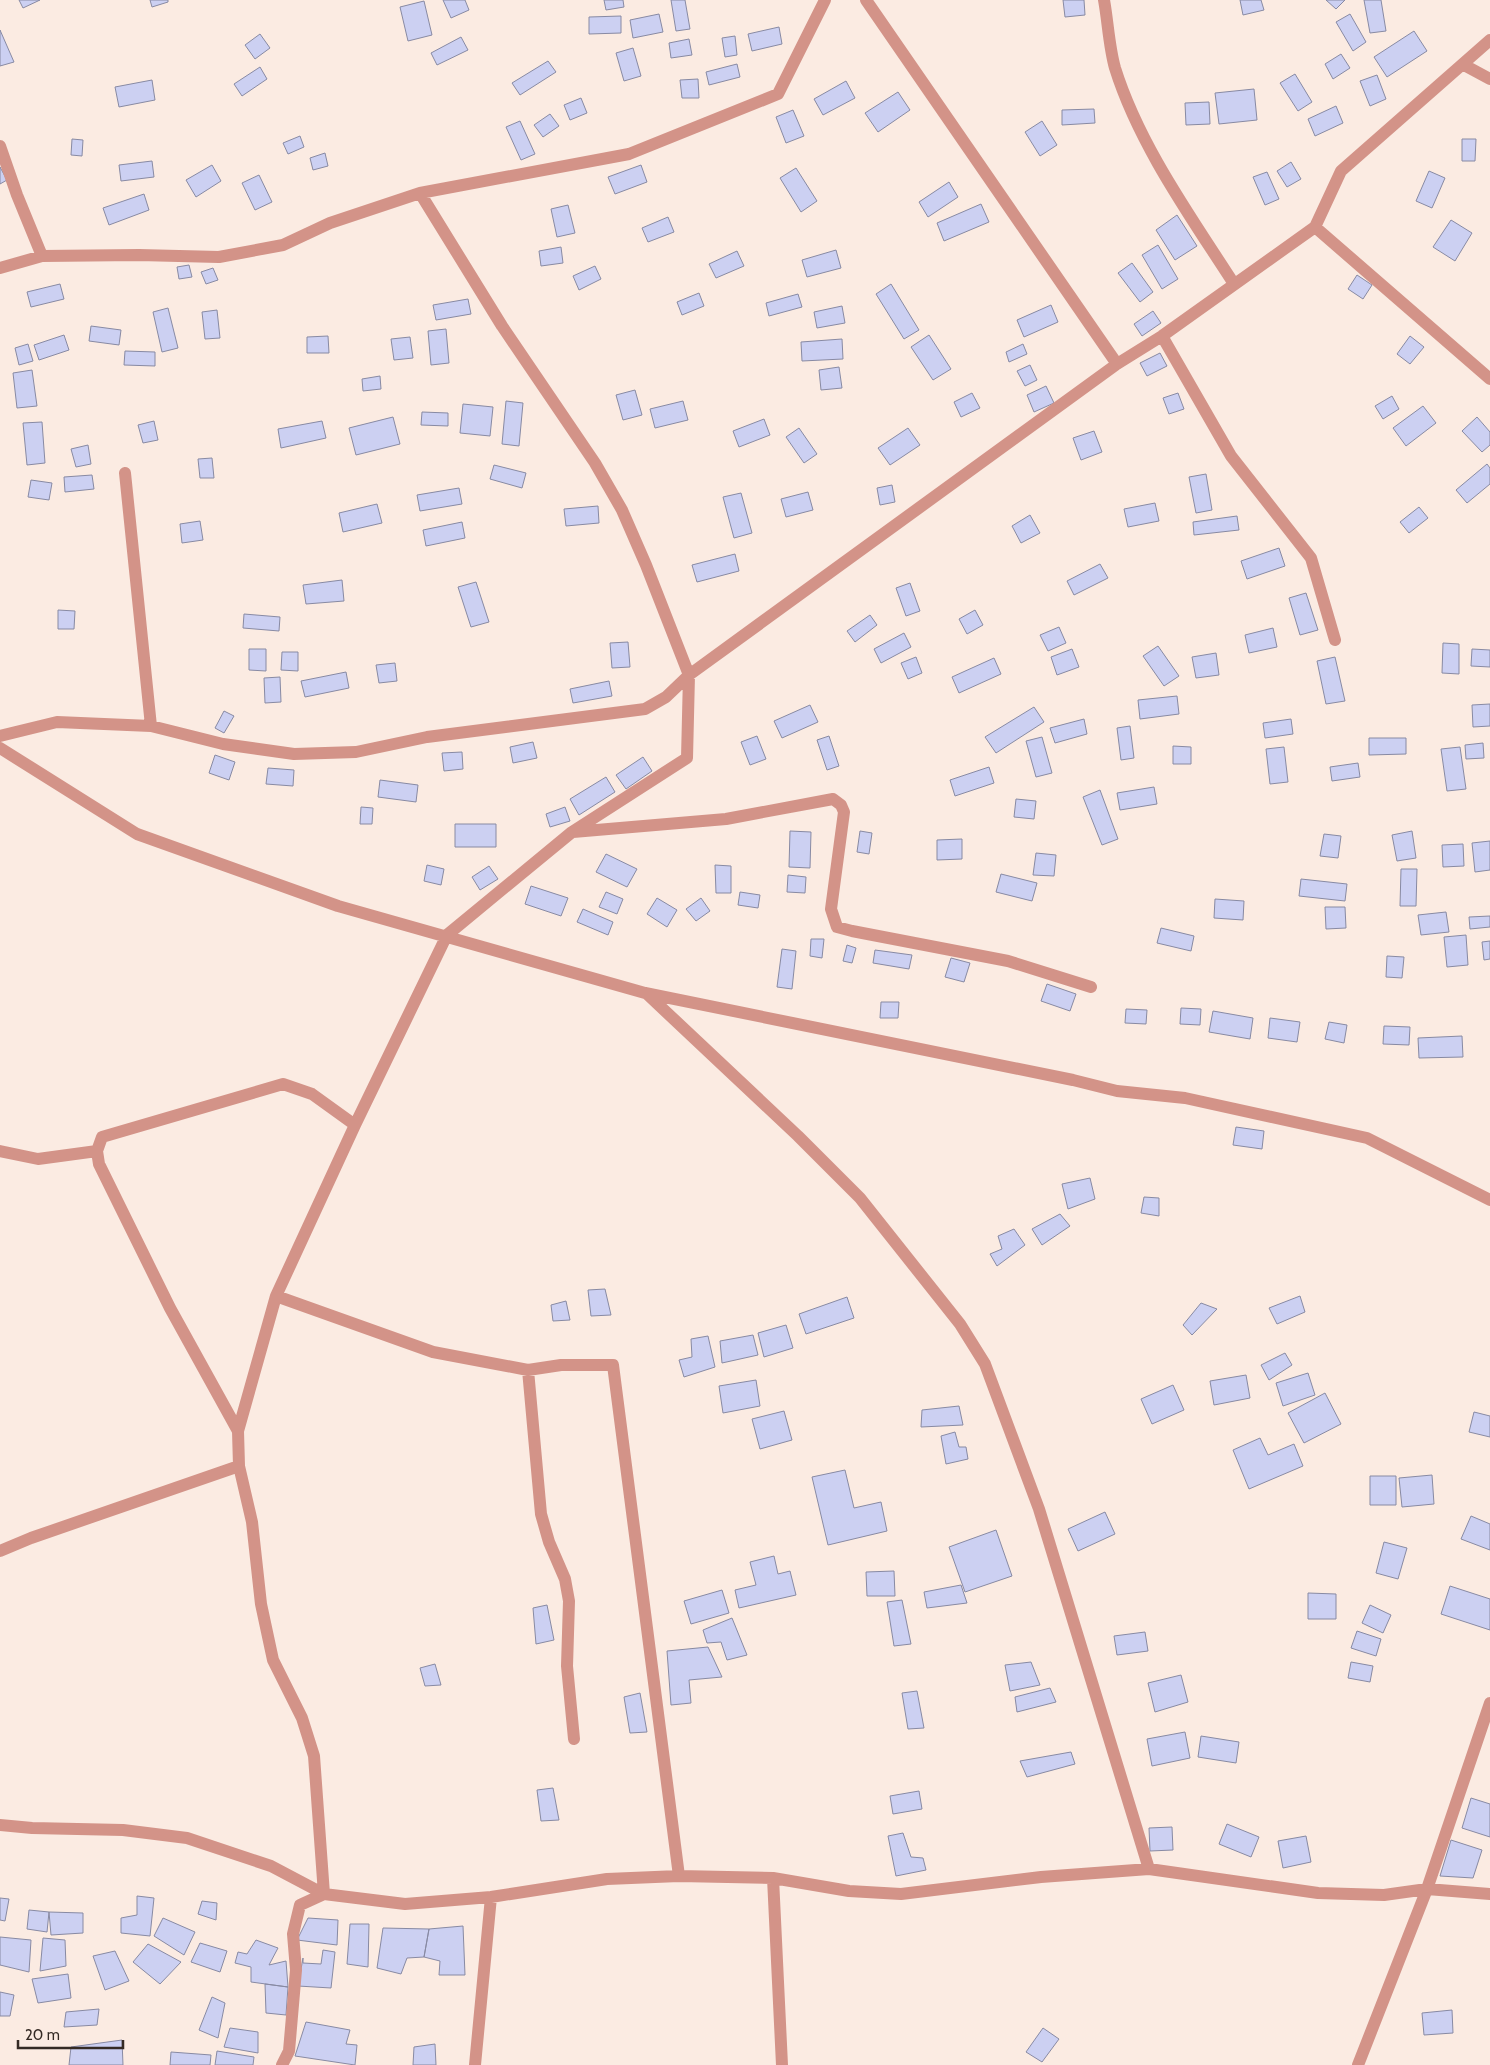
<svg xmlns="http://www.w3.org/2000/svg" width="1490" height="2065" font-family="Cabin,sans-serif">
<rect width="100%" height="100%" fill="#fbebe2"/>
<!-- building -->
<path fill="#ccd0f2" stroke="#888aa3" d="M19,0H40L23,8Z
M150,0H168V2L152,7Z
M443,0H465L469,10L451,18Z
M604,0H623L624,7L606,10Z
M671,0H685L690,29L676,31Z
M1063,0H1084L1085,15L1065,17Z
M1240,0H1261L1264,10L1243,15Z
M1326,0H1345L1336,9Z
M1364,0H1381L1386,31L1370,33Z
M424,1L432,35L408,41L400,7Z
M659,14L663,32L633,38L630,20Z
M1350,14L1366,42L1353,51L1336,22Z
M621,16V33L589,34V17Z
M779,27L782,44L752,51L748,34Z
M0,30L14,62L0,66Z
M1414,31L1427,51L1387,77L1374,57Z
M260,34L270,48L255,59L245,45Z
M735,36L737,55L725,57L722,38Z
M461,37L468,50L437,65L431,53Z
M689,39L692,55L671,58L669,43Z
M633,48L641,76L624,81L616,53Z
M1341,54L1350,68L1333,79L1325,64Z
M548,61L556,72L520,95L512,83Z
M737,64L740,77L709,85L706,72Z
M260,67L267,79L242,96L234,84Z
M1295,74L1312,102L1298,111L1280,83Z
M1377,75L1386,99L1370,106L1360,81Z
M698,79L699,98H682L680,80Z
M152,80L155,100L119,107L115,87Z
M846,81L855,98L823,115L814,99Z
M1254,89L1257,120L1219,124L1215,93Z
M898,92L910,110L878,132L865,113Z
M581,98L587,113L570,120L564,105Z
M1209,102L1210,124L1186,125L1185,103Z
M1336,106L1343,123L1315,136L1308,119Z
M1094,109L1095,123L1062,125V110Z
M793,110L804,136L786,143L776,117Z
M550,114L559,126L543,137L534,125Z
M520,121L535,154L521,160L506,127Z
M1042,121L1057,145L1040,156L1025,132Z
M300,136L304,147L288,154L283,143Z
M72,139L83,140L82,156L71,155Z
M1462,139H1476L1475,161H1462Z
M325,153L328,166L313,170L310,158Z
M152,161L154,177L121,181L119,165Z
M1291,162L1301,179L1287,187L1277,171Z
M212,165L221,181L196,197L186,180Z
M641,165L647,182L615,194L608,177Z
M0,167L7,180L0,184Z
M796,168L817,201L801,212L780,178Z
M1429,171L1445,178L1432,208L1416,201Z
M1267,172L1279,199L1265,205L1253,177Z
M259,175L272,202L255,210L242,183Z
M949,182L958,197L928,217L919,202Z
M144,194L149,210L109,225L103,208Z
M981,204L989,222L944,241L937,223Z
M568,205L575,233L557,237L551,209Z
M1177,215L1197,246L1175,260L1156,230Z
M668,217L674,232L648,242L642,228Z
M1451,220L1472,233L1455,261L1433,247Z
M1158,245L1178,279L1162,289L1142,255Z
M561,247L563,263L541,266L539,251Z
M836,250L841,268L807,277L802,260Z
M737,251L744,266L716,278L709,264Z
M1132,263L1153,292L1140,302L1118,273Z
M189,265L192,277L179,279L177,267Z
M595,266L601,279L579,290L573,276Z
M213,268L218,280L206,284L201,272Z
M1357,275L1372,285L1363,299L1348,289Z
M60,284L64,299L31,307L27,292Z
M891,284L919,330L904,339L876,294Z
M699,293L704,306L682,315L677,302Z
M798,294L802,307L769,316L766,303Z
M468,299L471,314L436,320L433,305Z
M1051,305L1058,322L1024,337L1017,320Z
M842,306L845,323L817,328L814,312Z
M168,308L178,348L162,352L153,312Z
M217,310L220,338L205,339L202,312Z
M1153,311L1161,323L1142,336L1134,324Z
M91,326L121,330L119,345L89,341Z
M446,329L449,363L431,365L428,331Z
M64,335L69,350L39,360L34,345Z
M929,335L951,369L933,380L911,347Z
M328,336L329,353H307V337Z
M1410,336L1424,347L1410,364L1397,354Z
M410,337L413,358L394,360L391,339Z
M842,339L843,359L802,361L801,342Z
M28,344L33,361L19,365L15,348Z
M1023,344L1027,354L1009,362L1006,352Z
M125,351L155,352V366L124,365Z
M1160,353L1167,366L1147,376L1140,363Z
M1030,365L1037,380L1025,386L1017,371Z
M839,367L842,388L821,390L819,370Z
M32,370L37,406L17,408L13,373Z
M380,376L381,389L363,391L362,379Z
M1046,386L1054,403L1034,412L1027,395Z
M635,390L642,415L623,420L616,395Z
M972,393L980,408L961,417L954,402Z
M1178,393L1184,409L1169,414L1163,398Z
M1392,396L1399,409L1383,419L1375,406Z
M506,401L523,403L519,446L502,444Z
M683,401L688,420L655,428L650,409Z
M463,404L493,407L490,436L460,433Z
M1423,406L1436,423L1406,446L1393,428Z
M422,412L448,413V426L421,425Z
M393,417L400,444L356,455L349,428Z
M1477,417L1490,432V445L1482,452L1462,431Z
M764,419L770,435L739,447L733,431Z
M154,421L158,440L143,443L138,425Z
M322,421L326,438L281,448L278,429Z
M42,422L45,463L27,465L23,423Z
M799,428L817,454L804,463L786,437Z
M908,428L920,445L890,465L878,448Z
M1094,431L1102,452L1081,460L1073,438Z
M88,445L91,464L76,467L71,449Z
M212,458L214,478H200L198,459Z
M1487,464L1490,468V484L1467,503L1456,490Z
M494,465L526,473L522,488L490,479Z
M1206,474L1212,510L1196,513L1189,477Z
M92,475L94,489L65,492L64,477Z
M31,480L52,483L49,500L28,497Z
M892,485L895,502L880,505L877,488Z
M459,488L462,504L420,511L417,495Z
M808,492L813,510L786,517L781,499Z
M741,493L752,533L734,538L723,497Z
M1155,503L1159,521L1128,527L1124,509Z
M377,504L382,523L343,532L339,513Z
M598,506L599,523L566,526L564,509Z
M1419,507L1428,518L1409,533L1400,522Z
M1030,515L1040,533L1021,543L1012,526Z
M1237,516L1239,530L1194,535L1193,522Z
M200,521L203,540L182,543L180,524Z
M462,522L465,538L426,546L423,530Z
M1279,548L1285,566L1247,579L1241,561Z
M735,554L739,571L697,582L692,565Z
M1100,564L1108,578L1074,595L1067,581Z
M342,580L344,601L306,604L303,585Z
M476,582L489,622L471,627L458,587Z
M910,583L920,611L906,616L896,588Z
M1306,593L1318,630L1300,635L1289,598Z
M58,610L75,611L74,629H58Z
M975,610L983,625L967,634L959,619Z
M244,614L280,617L279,631L243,628Z
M870,615L877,625L855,642L847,631Z
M1059,627L1066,643L1048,651L1040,635Z
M1273,628L1277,647L1249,653L1245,635Z
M904,633L911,647L881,663L874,649Z
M628,642L630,667L612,668L610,643Z
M1443,643L1459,644V674L1442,673Z
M1158,646L1179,676L1164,686L1143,656Z
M249,649H266V671L249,670Z
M1072,649L1079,667L1057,675L1051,657Z
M1472,649L1490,650V667L1471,666Z
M282,652H298V671L281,670Z
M1216,653L1219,675L1196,678L1192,657Z
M916,657L922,673L908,679L901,663Z
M1335,657L1345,701L1326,704L1317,661Z
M994,658L1001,674L959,693L952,677Z
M395,663L397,681L379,683L376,665Z
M346,672L349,688L305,697L301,681Z
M280,677L281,702L265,703L264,678Z
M609,681L612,696L573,703L570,689Z
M1177,696L1179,714L1140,719L1138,700Z
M1490,704V726L1473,727L1472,705Z
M810,705L818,722L782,738L774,721Z
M1034,707L1044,722L996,753L985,737Z
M224,711L234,716L224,733L215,728Z
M1084,719L1087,734L1055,743L1050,728Z
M1291,719L1293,734L1265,738L1263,723Z
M1130,726L1134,758L1121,760L1117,728Z
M757,736L766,759L750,765L741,742Z
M829,736L839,766L827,770L817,740Z
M1042,737L1052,773L1036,777L1026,741Z
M1369,738H1406V754L1369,755Z
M533,742L537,758L513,763L510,747Z
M1483,743L1484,758L1466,759L1465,745Z
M1173,746L1191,747V764H1173Z
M1284,747L1288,782L1270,784L1266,749Z
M1460,747L1466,789L1447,791L1441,749Z
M462,752L463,769L444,771L442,753Z
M215,755L235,762L229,780L209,773Z
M643,757L652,771L626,789L616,775Z
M1358,763L1360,777L1332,781L1330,767Z
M989,767L994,783L955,796L950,780Z
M268,768L294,770L293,786L266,784Z
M606,777L615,792L579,815L570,799Z
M380,780L418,785L416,802L378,797Z
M1154,787L1157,804L1120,810L1117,793Z
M1100,790L1118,839L1102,845L1083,797Z
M1016,799L1036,801L1034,819L1014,817Z
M361,807L373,808L372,824H360Z
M565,807L570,821L550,827L546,814Z
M455,824H496V847H455Z
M790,831L811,832L810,868L789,867Z
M860,831L872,833L869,854L857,852Z
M1412,831L1416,858L1397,861L1392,835Z
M1324,834L1341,836L1338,858L1320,856Z
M962,839V859L937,860V840Z
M1490,841V870L1475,872L1472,843Z
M1463,844L1464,866L1443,867L1442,845Z
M1036,853L1056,855L1054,876L1033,875Z
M606,854L637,869L627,887L596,872Z
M427,865L444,869L441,885L424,881Z
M715,865L731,866V893H716Z
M489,866L498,879L480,890L472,877Z
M1401,869H1417L1416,906H1400Z
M1001,874L1037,883L1032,901L996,892Z
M788,875L806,877L805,893L787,892Z
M1301,879L1347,884L1345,901L1299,896Z
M531,886L568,898L561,916L525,904Z
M606,892L623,899L617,914L599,907Z
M740,892L760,895L758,908L738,905Z
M657,898L677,910L667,927L647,914Z
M701,898L710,911L696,921L686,909Z
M1215,899L1244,901L1243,920L1214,918Z
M1325,907H1345L1346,928L1326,929Z
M583,909L613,922L608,935L577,922Z
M1446,912L1449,932L1421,935L1418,915Z
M1490,916V927L1470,929L1469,917Z
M1161,928L1194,936L1191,951L1157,943Z
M1466,935L1468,965L1447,967L1444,937Z
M811,939H824L822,958L810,956Z
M1490,941V959L1484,960L1482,942Z
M847,945L856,948L852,963L843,961Z
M782,949L796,951L792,989L777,987Z
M875,950L912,955L909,969L873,963Z
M1387,956L1404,957L1402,978L1386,977Z
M951,958L970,963L964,982L945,977Z
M1047,984L1076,994L1070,1011L1041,1001Z
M881,1002H899L898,1018H880Z
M1181,1008L1201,1009L1200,1025L1180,1024Z
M1126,1009L1147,1010L1146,1024L1125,1023Z
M1213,1011L1253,1018L1250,1039L1209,1032Z
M1270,1018L1300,1022L1297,1042L1268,1038Z
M1329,1022L1347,1025L1344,1043L1325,1039Z
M1384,1026L1410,1027L1409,1045L1383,1044Z
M1462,1036L1463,1057L1419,1058L1418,1038Z
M1236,1127L1264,1131L1262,1149L1233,1145Z
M1090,1178L1095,1199L1068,1209L1062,1184Z
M1144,1197L1159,1198V1216L1141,1213Z
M1060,1214L1070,1226L1042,1245L1032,1229Z
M1014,1229L1025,1245L997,1266L990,1254L1002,1249L998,1236Z
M605,1289L611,1315L591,1316L588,1290Z
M1300,1296L1305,1312L1277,1324L1269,1308Z
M847,1297L854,1318L806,1334L799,1314Z
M566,1301L570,1320L553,1321L551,1305Z
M1201,1303L1217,1309L1192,1335L1183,1325Z
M786,1325L793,1348L764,1357L758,1333Z
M753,1335L758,1355L722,1363L720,1341Z
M708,1336L715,1367L684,1377L679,1360L692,1357L691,1339Z
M1285,1353L1292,1365L1269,1380L1261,1365Z
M1308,1373L1315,1395L1283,1406L1276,1383Z
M1246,1375L1250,1398L1214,1405L1210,1381Z
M756,1380L760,1406L723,1413L719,1386Z
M1173,1385L1184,1410L1152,1424L1141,1399Z
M1325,1393L1341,1424L1304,1443L1288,1413Z
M959,1406L963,1425L921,1427L922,1410Z
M784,1411L792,1440L760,1449L752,1419Z
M1474,1412L1490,1416V1437L1469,1432Z
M955,1432L959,1447H966L968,1459L946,1464L941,1436Z
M1260,1438L1268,1455L1294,1444L1303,1466L1249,1489L1233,1450Z
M845,1470L854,1508L881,1502L887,1531L828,1545L812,1477Z
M1432,1475L1434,1504L1402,1507L1399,1478Z
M1370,1476H1396V1505H1370Z
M1105,1512L1115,1534L1078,1551L1068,1529Z
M1471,1516L1490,1524V1550L1461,1539Z
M996,1530L1012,1576L965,1592L949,1547Z
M1384,1542L1407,1548L1398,1579L1376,1573Z
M774,1556L778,1574L790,1571L796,1595L739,1608L735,1590L756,1585L750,1562Z
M894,1571L895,1596H867L866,1572Z
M961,1585L967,1603L927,1608L924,1592Z
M1450,1586L1490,1599V1630L1441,1614Z
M722,1590L729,1613L691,1624L684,1601Z
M1308,1593L1336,1594V1619H1308Z
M902,1600L911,1644L894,1646L887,1602Z
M547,1605L554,1640L536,1644L533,1608Z
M1370,1605L1391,1615L1383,1633L1362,1623Z
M732,1618L747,1655L727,1660L721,1642L707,1643L703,1630Z
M1357,1631L1381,1639L1376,1656L1351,1648Z
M1145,1632L1148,1651L1117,1655L1114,1636Z
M708,1647L722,1677L689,1680L691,1703L671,1705L667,1651Z
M1031,1662L1040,1685L1010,1691L1005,1665Z
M1351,1662L1373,1666L1370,1682L1348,1678Z
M435,1664L441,1685L425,1686L420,1668Z
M1181,1675L1188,1702L1155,1712L1148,1683Z
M1050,1688L1056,1702L1017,1712L1015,1697Z
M917,1691L924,1728L908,1729L902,1693Z
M640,1693L647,1732L630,1733L624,1697Z
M1185,1732L1190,1758L1152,1766L1147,1739Z
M1201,1736L1239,1742L1236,1763L1198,1757Z
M1071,1752L1075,1764L1027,1777L1020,1761Z
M553,1788L559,1820L541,1821L537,1790Z
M919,1791L922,1809L893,1814L890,1796Z
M1471,1798L1490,1804V1837L1462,1828Z
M1227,1824L1259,1837L1251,1857L1219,1844Z
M1172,1827L1173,1850L1150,1851L1149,1828Z
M903,1833L911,1857L923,1858L926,1870L896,1876L888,1836Z
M1306,1836L1311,1862L1283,1868L1278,1841Z
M1451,1840L1482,1850L1473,1878L1440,1876Z
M137,1896L154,1898L150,1936L121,1933V1918L137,1915Z
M0,1898L9,1899L5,1921L0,1920Z
M202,1901L217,1903L216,1920L198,1914Z
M29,1910L49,1912L47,1932L27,1929Z
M49,1912L83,1913V1933L51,1935Z
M163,1918L195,1932L184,1955L154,1936Z
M308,1918L338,1920L337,1945L297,1940Z
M350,1924H369L368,1967L347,1964Z
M463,1926L465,1975H439L440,1961L424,1957L429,1929Z
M383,1928L429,1929L424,1957L407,1958L401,1974L377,1968Z
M0,1937L31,1940L29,1972L0,1965Z
M43,1938L65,1940L66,1966L40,1971Z
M256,1940L278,1948L269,1965L286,1961L288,1987L251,1982V1967L235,1963L238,1952L247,1954Z
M200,1943L227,1951L220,1972L191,1962Z
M148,1944L181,1962L160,1984L133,1962Z
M323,1950L335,1952L331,1988L298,1986L303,1958V1963L321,1964Z
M115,1951L129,1981L105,1990L93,1956Z
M68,1974L71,1998L38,2003L32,1979Z
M265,1984L288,1987L286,2015L266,2013Z
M0,1992L14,1995L10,2016H0Z
M212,1997L225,2003L218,2038L199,2030Z
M99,2009L97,2025L64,2027L66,2012Z
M1452,2010L1453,2033L1424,2035L1422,2013Z
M306,2022L350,2030L346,2044L357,2045L355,2065L295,2056Z
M230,2028L258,2032V2053L224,2047Z
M1043,2028L1059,2039L1042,2062L1026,2052Z
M122,2040L123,2065H69L71,2047Z
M435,2044L436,2065H413L414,2047Z
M217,2051L254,2057L253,2065H215Z
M171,2052L211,2055L210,2065H170Z"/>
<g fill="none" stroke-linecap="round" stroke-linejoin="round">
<!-- street -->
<path stroke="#d39388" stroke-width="12" d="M866,0L1117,364
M1104,0C1108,22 1109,47 1115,68C1139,145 1191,217 1234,284
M1464,65L1490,79
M0,146L17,195L42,256
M1315,227L1490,379
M0,268L42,256L139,255L219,257L283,245L330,223L420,193L629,154L778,94L825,0
M1162,336L1231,456L1311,558L1335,640
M125,473L151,726
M0,736L57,722L151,726L223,744L294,754L356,752L427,737L645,709L666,697L689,675L1117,364L1162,336L1315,227L1341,171L1490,40
M0,748L137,834L338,906L645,993L1073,1080L1117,1091L1185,1098L1367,1138L1490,1200
M573,832L726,819L833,799L841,805L844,812L831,909L837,927L852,931L1008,961L1091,987
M646,993L798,1136L860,1198L960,1324L985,1364L1039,1509L1149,1869
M0,1151L38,1159L97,1151
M276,1296L433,1352L528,1370L561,1365H613L679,1876
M528,1370L541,1514L549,1542L565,1579L569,1601L567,1666L574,1739
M238,1431L170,1308L99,1164L97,1151L102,1137L283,1084L312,1094L355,1125
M0,1551L31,1538L239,1466
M0,1825L32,1828L123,1830L187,1838L271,1866L324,1894L405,1904L491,1897L607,1879L679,1876L773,1878L849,1891L901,1894L1041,1877L1149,1869L1318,1893L1384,1895L1427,1889L1490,1894
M773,1878L782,2065
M282,2065L289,2051L296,1970L293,1934L300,1905L324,1894L314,1756L302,1718L273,1660L261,1604L252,1522L239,1466L238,1431L276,1296L355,1125L447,935L572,832L687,758L689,675L646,565L622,510L595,463L502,326L420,193
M475,2065L491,1897
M1358,2065L1427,1889L1490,1703"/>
</g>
<!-- scale -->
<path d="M18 2040v8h105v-8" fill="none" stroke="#342a24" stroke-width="2.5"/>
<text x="25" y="2040" font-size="15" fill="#342a24" stroke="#fbebe2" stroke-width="4" paint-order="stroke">20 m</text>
</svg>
